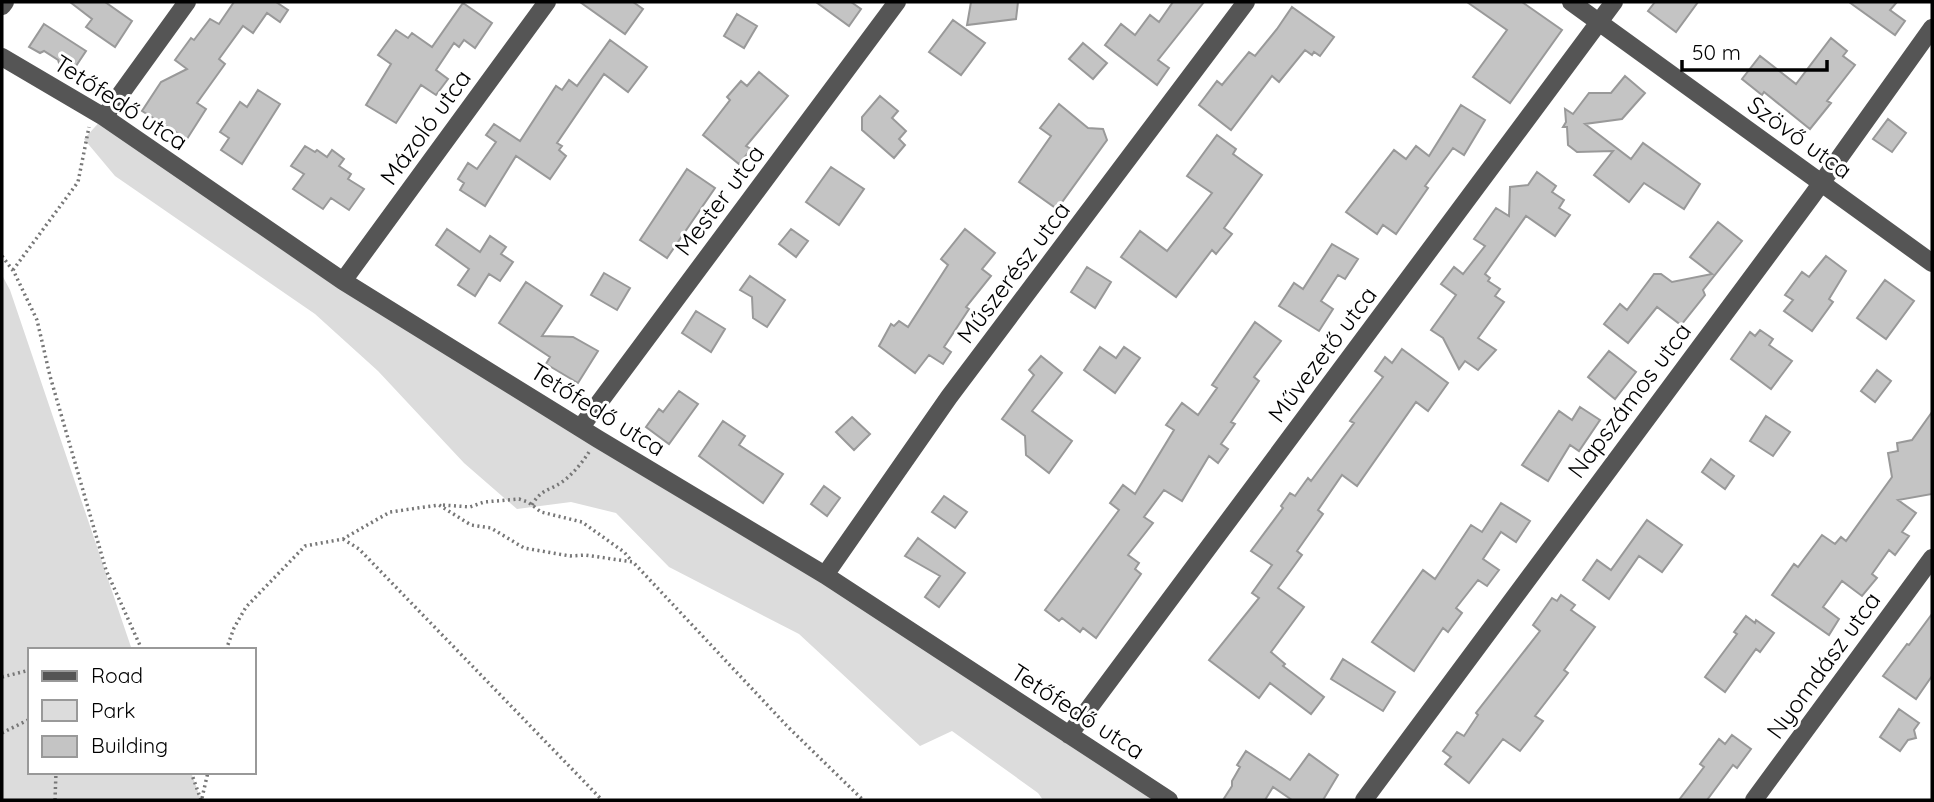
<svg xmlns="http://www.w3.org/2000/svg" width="1934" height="802" font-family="Quicksand,sans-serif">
<rect width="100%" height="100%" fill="#fff"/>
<!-- green -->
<path fill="#dcdcdc" d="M104,117L1169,800H1043L1038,793L952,731L920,746L799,634L669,567L616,513L571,502L517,509L464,463L378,371L315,314L115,176L84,139Z
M2,275L10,290L132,650H30V772H191L201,800H2Z"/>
<!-- building -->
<path fill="#c4c4c4" stroke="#999" stroke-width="2" d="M70,2H105L132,21L115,47L86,27L92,19Z
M234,2H276L288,10L280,22L267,13L253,33L243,26L219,59L225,64L197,103L206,109L187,139L142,111L161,82L187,69L175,60L191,38L194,40L210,19L219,24Z
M580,2H633L643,9L625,34Z
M816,2H851L861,9L849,26Z
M971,2H1018L1016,19L967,25Z
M1173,2H1204L1158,60L1169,68L1157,85L1105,45L1121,24L1135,35L1150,15L1159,22Z
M1467,2H1522L1562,30L1510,103L1473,77L1507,30Z
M1655,2H1698L1676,32L1648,11Z
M1849,2H1897L1890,10L1905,21L1895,35Z
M463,3L492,23L475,48L464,40L459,47L454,43L436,70L448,79L436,95L421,85L396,123L366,105L391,64L378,55L396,30L408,38L412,33L432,47Z
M1292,7L1334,37L1320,56L1314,52L1312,55L1305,50L1279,82L1272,76L1231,130L1199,105L1217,81L1222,85L1249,52L1255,56L1277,29Z
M737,14L757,26L744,48L724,36Z
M953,20L985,43L961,75L929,52Z
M44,24L86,51L72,72L60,66L58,60L44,51L40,53L29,47Z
M1831,38L1847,51L1843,56L1855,65L1827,101L1831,103L1810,129L1764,92L1762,95L1742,79L1760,56L1796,84Z
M610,40L647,67L628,92L604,74L557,143L562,146L559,150L566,156L550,179L516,156L485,206L460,190L464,183L458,179L468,163L477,169L496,142L486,135L494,124L520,141L556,86L562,90L569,80L577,86Z
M1083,43L1107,63L1093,79L1069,59Z
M759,72L788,96L746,146L751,149L739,164L703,135L730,100L727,97L741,81L747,86Z
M1625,76L1645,93L1622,119L1585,124L1631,159L1643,143L1700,184L1684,209L1644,183L1629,202L1594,175L1613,151L1577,152L1568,145L1567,127H1563L1566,122L1565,109L1573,114L1589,93H1611Z
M258,90L280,104L242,164L221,150L229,138L220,132L240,102L247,107Z
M880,96L898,111L892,118L906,131L899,139L905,145L894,158L862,130V117Z
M1059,104L1088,128L1103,129L1107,140L1057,209L1019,182L1051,136L1040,128Z
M1461,105L1485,120L1464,155L1453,148L1425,186L1428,188L1396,234L1383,225L1377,234L1346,212L1394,150L1406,159L1416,146L1429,156Z
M1888,119L1906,133L1892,152L1873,139Z
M1217,135L1236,149L1233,154L1262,175L1224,228L1232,234L1216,254L1212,250L1176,297L1121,257L1140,231L1167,251L1212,193L1187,176Z
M305,146L315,152L317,150L327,157L332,150L344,159L339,166L351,174L348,179L364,189L349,210L331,198L323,209L293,189L304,174L291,166Z
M831,167L864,189L839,225L806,202Z
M687,169L715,188L667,258L640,240Z
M1537,172L1556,186L1552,192L1564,200L1559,208L1570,215L1555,236L1526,216L1485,274L1490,278L1488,281L1500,289L1495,296L1504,302L1478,338L1496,350L1478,370L1465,361L1459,369L1443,338L1431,330L1456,295L1441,284L1454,267L1463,274L1485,246L1474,239L1496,208L1509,216L1510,187L1528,185Z
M1718,222L1742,241L1703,290L1705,295L1681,325L1657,307L1628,343L1604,324L1620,304L1627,310L1654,274H1661L1672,282L1712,274L1690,257Z
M447,229L480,252L490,236L506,247L501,254L513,262L500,281L489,274L475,296L458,285L469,269L436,245Z
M791,229L808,241L796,257L779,244Z
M965,229L995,253L982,269L991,276L966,307L969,309L944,347L951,352L943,364L929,355L915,373L879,346L891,324L894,326L899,321L908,327L948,265L941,259Z
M1332,244L1358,259L1345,279L1338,275L1321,301L1333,309L1319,331L1279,306L1294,283L1303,289Z
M1826,256L1846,271L1829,299L1833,302L1812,331L1784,311L1793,300L1785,295L1802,272L1809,277Z
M1087,267L1111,282L1095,308L1071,292Z
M604,273L630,288L617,310L591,295Z
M750,276L785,300L767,327L753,318L752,297L740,290Z
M1885,280L1914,301L1886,339L1857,318Z
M526,282L562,306L542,336L573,337L598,351L578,383L546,364L550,357L499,323Z
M696,311L725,329L711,352L682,333Z
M1255,322L1281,341L1254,377L1259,381L1231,422L1235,424L1221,444L1228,449L1218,463L1209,456L1182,501L1164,490L1144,517L1153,523L1128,555L1139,563L1135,569L1141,574L1096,638L1083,628L1080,632L1062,618L1059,621L1045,610L1119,510L1110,503L1123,485L1135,494L1174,430L1166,425L1182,403L1198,415L1217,388L1212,385Z
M1760,330L1773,339L1769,345L1792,361L1771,389L1731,359L1750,332L1755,336Z
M1100,347L1116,358L1124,347L1140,358L1115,393L1084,370Z
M1402,349L1448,383L1428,411L1416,402L1357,486L1342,475L1318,510L1323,514L1297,551L1302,555L1278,588L1304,607L1271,652L1285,664L1283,666L1324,697L1311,714L1270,683L1259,698L1209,660L1259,598L1252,593L1272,565L1251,551L1283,508L1281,506L1290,493L1295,496L1308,478L1311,481L1354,423L1350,421L1383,377L1375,371L1385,357L1392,363Z
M1609,351L1636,372L1615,399L1588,377Z
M1041,356L1062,373L1032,411L1072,441L1049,473L1026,455L1025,436L1002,419L1034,375L1029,370Z
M1877,370L1891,381L1875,402L1861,391Z
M679,391L698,404L669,444L646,427L659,409L663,412Z
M1580,407L1600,420L1579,451L1570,445L1548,481L1522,465L1559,411L1572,420Z
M1932,412V494L1898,500L1916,513L1902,532L1909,536L1895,555L1889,550L1872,574L1877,578L1862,596L1842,581L1823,607L1839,619L1829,635L1772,595L1794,564L1798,567L1822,535L1835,544L1841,537L1846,541L1892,477L1888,453L1898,451L1897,443L1912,440Z
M1766,416L1790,432L1773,456L1750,441Z
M852,417L870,434L854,450L836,432Z
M723,421L745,436L739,445L783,474L763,503L699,456Z
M1711,459L1734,476L1725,489L1702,472Z
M824,486L840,498L827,516L811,504Z
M944,496L967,512L955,528L932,512Z
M1501,503L1530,521L1516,542L1501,532L1483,559L1499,570L1487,586L1478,580L1456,608L1462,613L1448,632L1443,628L1414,671L1372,642L1423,570L1435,579L1471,525L1482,532Z
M1647,520L1682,545L1662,572L1639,556L1609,599L1583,580L1597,560L1611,570Z
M918,538L965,573L939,607L925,597L940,576L905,556Z
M1561,595L1575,605L1571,610L1595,627L1564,670L1568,673L1535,716L1543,721L1520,751L1503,739L1469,783L1445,764L1451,757L1443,751L1457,732L1464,736L1478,715L1476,713L1540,631L1533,625L1552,598L1557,601Z
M1932,614V676L1916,699L1883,676L1907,644L1909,645Z
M1746,616L1755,623L1756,620L1774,633L1760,652L1756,649L1725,692L1705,677L1737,634L1734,632Z
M1343,659L1395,692L1383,711L1331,679Z
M1899,709L1919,723L1914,730L1916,738L1908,740L1900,751L1880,737Z
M1732,735L1751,749L1737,768L1733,765L1707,800H1679L1704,767L1700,764L1719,739L1725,744Z
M1246,751L1290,780L1309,754L1338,775L1323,800H1292L1273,787L1265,800H1223L1232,786V781L1240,767L1237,765Z"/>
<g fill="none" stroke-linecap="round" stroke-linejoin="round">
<!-- path -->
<path stroke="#777" stroke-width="3.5" stroke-dasharray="2 3.5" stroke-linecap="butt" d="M2,256L14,272L37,320L50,376L106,570L142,650
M13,270L78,182L89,127
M443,505L470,507L484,502L519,499L528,502L541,512L582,522L624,552L631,560
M532,505C541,489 549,491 562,482C573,474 582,463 589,452
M343,539L359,549L602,800
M226,650L234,628L246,607L305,546L343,539L390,512L439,505L471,525L491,528L524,548L570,556L585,555L633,562L788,727L863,800
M2,677L30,670
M2,733L30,719
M191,772L201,800
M202,798L208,772
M55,800L56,772"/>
<!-- minor -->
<path stroke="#555" stroke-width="18" d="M1571,2L1932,263
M2,6L5,2
M2,57L104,117L343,281L598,439L825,575L1169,800
M104,117L187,2
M343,281L547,2
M581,427L897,2
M825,575L949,397L1246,2
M1069,735L1614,2
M1364,800L1812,196L1932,28
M1754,800L1932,558"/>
</g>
<g text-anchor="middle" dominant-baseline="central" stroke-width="6" stroke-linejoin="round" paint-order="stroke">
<!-- street labels -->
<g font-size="24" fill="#000" stroke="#fff">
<text transform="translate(121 102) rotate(33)">Tetőfedő utca</text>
<text transform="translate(425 127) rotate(-54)">Mázoló utca</text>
<text transform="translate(1800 137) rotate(36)">Szövő utca</text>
<text transform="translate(719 200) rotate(-53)">Mester utca</text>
<text transform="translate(1013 272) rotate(-53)">Műszerész utca</text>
<text transform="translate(1322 354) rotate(-53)">Művezető utca</text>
<text transform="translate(1629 400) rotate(-53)">Napszámos utca</text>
<text transform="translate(598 409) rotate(32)">Tetőfedő utca</text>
<text transform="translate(1823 665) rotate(-54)">Nyomdász utca</text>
<text transform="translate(1078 711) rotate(33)">Tetőfedő utca</text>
</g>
</g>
<!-- border -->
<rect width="1934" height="802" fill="none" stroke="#000000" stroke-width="7"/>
<!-- legend -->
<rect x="28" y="648" width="228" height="126" fill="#ffffff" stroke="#999999" stroke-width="2"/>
<rect x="42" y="671" width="35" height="10" fill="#555555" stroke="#999999" stroke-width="2"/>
<text x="91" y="683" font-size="21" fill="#000000">Road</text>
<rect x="42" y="700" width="35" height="21" fill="#dcdcdc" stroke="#999999" stroke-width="2"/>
<text x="91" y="718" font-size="21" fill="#000000">Park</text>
<rect x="42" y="736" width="35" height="21" fill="#c4c4c4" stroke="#999999" stroke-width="2"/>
<text x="91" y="753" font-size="21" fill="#000000">Building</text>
<!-- scale -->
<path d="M1682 60v10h145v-10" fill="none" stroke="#000000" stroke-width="3.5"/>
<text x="1692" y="60" font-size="21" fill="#000000" stroke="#ffffff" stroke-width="5" paint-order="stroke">50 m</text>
</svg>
